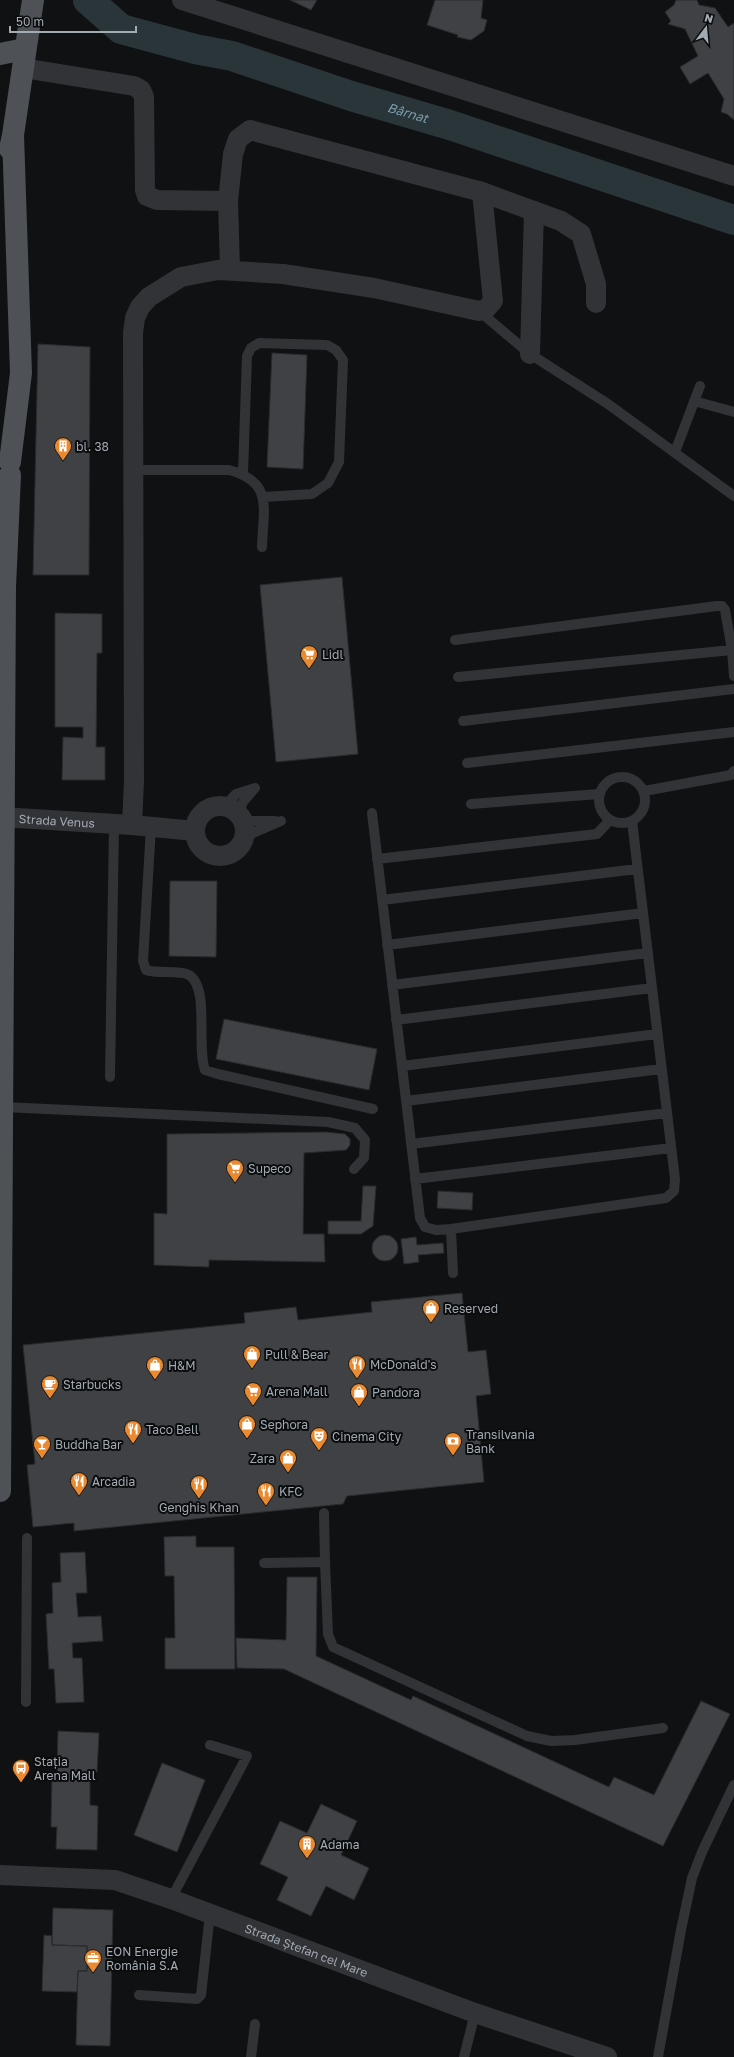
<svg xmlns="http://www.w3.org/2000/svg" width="734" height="2057" font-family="'Golos Text',sans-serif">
<rect width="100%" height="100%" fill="#101112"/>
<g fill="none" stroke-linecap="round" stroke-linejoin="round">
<!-- river -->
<path stroke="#2a353a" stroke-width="30" id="s1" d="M88,0L121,29L195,49L232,56L351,96L450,125L734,220"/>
</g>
<!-- building -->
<path fill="#3f4145" stroke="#2a2b2e" d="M290,0H317L311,10Z
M435,0H483L481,18L487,20L484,31L471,40L457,37L458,35L427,25Z
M676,0H697L699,5L715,8L728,27L734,23V120L727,114L721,112L724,99L708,73L690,84L680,67L698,56L685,29L668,24L671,21L665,12L674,5Z
M38,344L90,347L89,575H33Z
M272,353L307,355L303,469L267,467Z
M342,577L358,754L276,762L260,585Z
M55,613L102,614V653H97L96,747H105V780H62L63,737L83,738V727H55Z
M170,881H217L216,957L169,956Z
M224,1019L377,1049L369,1090L216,1059Z
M326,1132L345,1134L350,1139V1145L346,1150L304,1153L303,1234H324L325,1262L209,1260V1267L154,1265V1213L167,1214V1134Z
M363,1186H376L373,1226L361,1234H328V1221H361Z
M438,1191L473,1193L472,1210L437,1208Z
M372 1248a13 13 0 1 1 26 0a13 13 0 1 1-26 0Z
M416,1237L417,1245L443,1243L444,1253L418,1255L419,1262L404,1264L401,1239Z
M462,1293L468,1352L486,1350L491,1394L476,1396L484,1482L347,1496L343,1504L74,1531V1523L33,1527L27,1465L35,1464L23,1345L245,1323L244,1313L296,1307L298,1320L372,1312L371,1302Z
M196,1536V1547H234L235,1669H165V1638H175L174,1576H165L164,1537Z
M85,1552L87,1593H76L78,1617L101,1616L103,1641L72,1643L73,1658H82L84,1702L56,1703L54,1669H49L46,1614L53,1613L52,1583L61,1582L60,1553Z
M287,1577H317L316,1656L411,1700L413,1696L609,1787L614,1777L654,1795L701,1701L730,1714L663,1846L284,1669L237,1668L236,1638L286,1640Z
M58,1731L99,1733L97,1772H90V1805L98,1806L97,1850L56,1849L57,1827H51L52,1772H57Z
M162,1763L205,1780L177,1852L134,1835Z
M321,1804L357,1821L341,1855L369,1868L354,1900L326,1886L311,1916L277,1900L288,1877L260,1864L280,1821L307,1833Z
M53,1908L113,1910L110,2046L76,2045L78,1971H87V1946L52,1945Z
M44,1935L52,1936V1945L87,1946V1971H78L77,1992L42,1991Z"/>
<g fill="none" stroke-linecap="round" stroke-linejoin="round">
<!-- service -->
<path stroke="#323337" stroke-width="10" d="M479,311L530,354L608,404L734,496
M694,401L734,412
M675,452L700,386
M133,470H229C274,482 263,509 262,547
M243,473L247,356L251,348L259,343L327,345L336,350L343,360L339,462L328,483L312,494L264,497
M455,640L717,606H722L725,610L732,650L458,677
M732,650L734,676
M463,721L734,689
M467,763L734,732
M599 800a23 23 0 1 1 46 0a23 23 0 1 1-46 0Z
M644,791L731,775L734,771
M471,804L599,794
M225,806L236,794L255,788
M372,813L420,1218L425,1227L436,1230L451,1229L453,1273
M238,814L243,802L255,788
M243,821H275
M151,827L143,961L146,970C157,974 180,970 189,975C210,988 196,1046 205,1070L218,1074L373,1109
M244,837L281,821
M377,859L597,834L610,820
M382,900L637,869
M387,945L643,913
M392,985L647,953
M396,1020L652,988
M402,1066L657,1034
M110,1077L114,824
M406,1101L661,1069
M3,1107L328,1122L355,1128L365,1140L364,1158L354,1169
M411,1144L667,1113
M415,1179L671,1148
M451,1229L666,1198L674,1191L675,1179L632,821
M324,1513L325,1562
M264,1563L325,1562L328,1634L333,1647L527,1736L551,1741L575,1740L663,1728
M26,1702L27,1538
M171,1899L247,1756L210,1745
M139,1995L197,1999L201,1995L210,1914
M251,2057L255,2024
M464,2057L475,2013
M658,2057L681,1930L692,1878L702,1852L734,1785"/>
<!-- minor -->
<g stroke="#323337" stroke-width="20">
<path d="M182,0L734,176"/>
<path d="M23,68L134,86L141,90L144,97L145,190L147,196L157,200L228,201"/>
<path d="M482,192L561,221L581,234L596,284V303"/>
<path d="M530,354L534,211"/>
<circle cx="220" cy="831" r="25"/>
<path id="s2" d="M0,817L132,825L134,781L133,333L135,318L140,307L149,297L181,277L218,270L283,274L374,288L479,311L486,309L493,301L482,192L250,130L238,139L233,154L228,201L230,270"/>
<path d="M132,825L195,831"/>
<path id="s3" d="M0,1875L115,1880L171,1899L475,2013L607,2057"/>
</g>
<!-- primary -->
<path stroke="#4e5155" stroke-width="22" d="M0,54L25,49
M10,149L13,135L33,0
M10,462L21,373L13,135
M0,1491L5,587L10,475"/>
</g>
<!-- icons -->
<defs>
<g id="building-pin" transform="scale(0.9)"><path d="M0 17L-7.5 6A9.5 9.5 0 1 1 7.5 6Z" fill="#ea8a30" stroke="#0b0c0d"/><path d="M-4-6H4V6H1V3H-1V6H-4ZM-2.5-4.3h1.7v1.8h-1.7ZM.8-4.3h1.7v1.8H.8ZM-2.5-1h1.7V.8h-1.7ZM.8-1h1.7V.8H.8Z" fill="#fff"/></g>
<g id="supermarket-pin" transform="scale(0.9)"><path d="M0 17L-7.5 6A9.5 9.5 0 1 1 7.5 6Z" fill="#ea8a30" stroke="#0b0c0d"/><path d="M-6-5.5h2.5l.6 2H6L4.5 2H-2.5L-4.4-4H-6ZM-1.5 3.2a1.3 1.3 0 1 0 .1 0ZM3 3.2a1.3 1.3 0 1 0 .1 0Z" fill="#fff"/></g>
<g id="shop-pin" transform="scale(0.9)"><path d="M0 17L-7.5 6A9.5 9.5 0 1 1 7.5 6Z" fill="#ea8a30" stroke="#0b0c0d"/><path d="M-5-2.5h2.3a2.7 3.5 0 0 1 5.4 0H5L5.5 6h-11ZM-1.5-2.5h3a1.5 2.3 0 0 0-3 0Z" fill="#fff"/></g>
<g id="restaurant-pin" transform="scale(0.9)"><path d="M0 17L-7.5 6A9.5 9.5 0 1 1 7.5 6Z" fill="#ea8a30" stroke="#0b0c0d"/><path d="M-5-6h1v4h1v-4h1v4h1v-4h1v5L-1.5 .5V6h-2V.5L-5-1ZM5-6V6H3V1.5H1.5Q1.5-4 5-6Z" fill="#fff"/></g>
<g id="cafe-pin" transform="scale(0.9)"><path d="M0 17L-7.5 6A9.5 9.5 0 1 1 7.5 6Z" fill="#ea8a30" stroke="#0b0c0d"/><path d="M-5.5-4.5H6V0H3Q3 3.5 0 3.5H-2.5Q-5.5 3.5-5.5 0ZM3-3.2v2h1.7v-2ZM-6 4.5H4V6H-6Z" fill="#fff"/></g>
<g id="theatre-pin" transform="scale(0.9)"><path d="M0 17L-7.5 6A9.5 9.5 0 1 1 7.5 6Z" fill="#ea8a30" stroke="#0b0c0d"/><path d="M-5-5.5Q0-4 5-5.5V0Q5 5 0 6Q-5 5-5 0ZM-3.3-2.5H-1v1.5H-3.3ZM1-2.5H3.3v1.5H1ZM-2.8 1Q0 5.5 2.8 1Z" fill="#fff"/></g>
<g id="bank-pin" transform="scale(0.9)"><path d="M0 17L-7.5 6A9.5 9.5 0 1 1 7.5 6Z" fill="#ea8a30" stroke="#0b0c0d"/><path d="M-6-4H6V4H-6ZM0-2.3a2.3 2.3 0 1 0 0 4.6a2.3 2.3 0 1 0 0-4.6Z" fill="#fff"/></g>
<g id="bar-pin" transform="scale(0.9)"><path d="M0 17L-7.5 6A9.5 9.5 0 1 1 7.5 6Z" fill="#ea8a30" stroke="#0b0c0d"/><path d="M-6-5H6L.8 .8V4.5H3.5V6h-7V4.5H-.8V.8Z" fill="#fff"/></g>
<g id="bus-pin" transform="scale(0.9)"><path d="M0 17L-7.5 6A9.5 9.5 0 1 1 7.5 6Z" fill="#ea8a30" stroke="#0b0c0d"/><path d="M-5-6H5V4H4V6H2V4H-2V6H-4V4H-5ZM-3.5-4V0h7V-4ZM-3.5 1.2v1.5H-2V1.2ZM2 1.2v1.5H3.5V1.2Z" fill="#fff"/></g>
<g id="office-pin" transform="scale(0.9)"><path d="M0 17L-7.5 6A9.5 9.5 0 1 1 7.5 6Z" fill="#ea8a30" stroke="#0b0c0d"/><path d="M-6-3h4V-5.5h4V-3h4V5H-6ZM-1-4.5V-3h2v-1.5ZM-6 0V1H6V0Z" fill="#fff"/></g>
</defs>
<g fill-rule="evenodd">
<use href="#building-pin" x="63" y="446"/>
<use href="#supermarket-pin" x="309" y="654"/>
<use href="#supermarket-pin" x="235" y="1168"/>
<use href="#shop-pin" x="431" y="1308"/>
<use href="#shop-pin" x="252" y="1354"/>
<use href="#restaurant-pin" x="357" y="1364"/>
<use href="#shop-pin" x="155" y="1365"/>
<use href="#cafe-pin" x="50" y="1384"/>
<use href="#supermarket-pin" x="253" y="1391"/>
<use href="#shop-pin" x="359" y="1392"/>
<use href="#shop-pin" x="247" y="1424"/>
<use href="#restaurant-pin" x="133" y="1429"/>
<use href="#theatre-pin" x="319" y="1436"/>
<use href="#bank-pin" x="453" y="1441"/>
<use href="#bar-pin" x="42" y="1444"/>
<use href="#shop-pin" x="288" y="1458"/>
<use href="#restaurant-pin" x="79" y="1481"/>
<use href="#restaurant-pin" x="199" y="1484"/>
<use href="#restaurant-pin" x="266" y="1491"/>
<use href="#bus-pin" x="21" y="1768"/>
<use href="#building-pin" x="307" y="1844"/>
<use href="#office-pin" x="93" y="1958"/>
</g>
<g text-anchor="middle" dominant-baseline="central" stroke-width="4" stroke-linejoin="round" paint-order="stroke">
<!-- poi labels -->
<g font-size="12" fill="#a2aab2" stroke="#0b0c0d" text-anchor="start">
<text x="76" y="446">bl. 38</text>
<text x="322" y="654">Lidl</text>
<text x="248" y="1168">Supeco</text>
<text x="444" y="1308">Reserved</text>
<text x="265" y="1354">Pull &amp; Bear</text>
<text x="370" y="1364">McDonald's</text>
<text x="168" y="1365">H&amp;M</text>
<text x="63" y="1384">Starbucks</text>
<text x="266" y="1391">Arena Mall</text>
<text x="372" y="1392">Pandora</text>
<text x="260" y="1424">Sephora</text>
<text x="146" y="1429">Taco Bell</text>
<text x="466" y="1434">Transilvania<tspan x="466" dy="14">Bank</tspan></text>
<text x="332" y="1436">Cinema City</text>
<text x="55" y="1444">Buddha Bar</text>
<text x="275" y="1458" text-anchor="end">Zara</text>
<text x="92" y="1481">Arcadia</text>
<text x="279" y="1491">KFC</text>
<text x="199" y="1507" text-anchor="middle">Genghis Khan</text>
<text x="34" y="1761">Stația<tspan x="34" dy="14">Arena Mall</tspan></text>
<text x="320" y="1844">Adama</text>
<text x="106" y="1951">EON Energie<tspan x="106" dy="14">România S.A</tspan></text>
</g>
<!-- street labels -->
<g font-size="12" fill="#a2aab2" stroke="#0b0c0d">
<text stroke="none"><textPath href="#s2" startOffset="57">Strada Venus</textPath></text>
<text stroke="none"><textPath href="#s3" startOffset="319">Strada Ștefan cel Mare</textPath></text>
</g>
<!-- water labels -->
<g font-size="13" font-style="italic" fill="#799ead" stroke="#0b0c0d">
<text stroke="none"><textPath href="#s1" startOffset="343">Bârnat</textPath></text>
</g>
</g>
<!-- north arrow -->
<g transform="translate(706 28) rotate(16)" stroke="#0b0c0d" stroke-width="3" paint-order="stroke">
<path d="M0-3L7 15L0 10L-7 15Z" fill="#a2aab2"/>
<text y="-6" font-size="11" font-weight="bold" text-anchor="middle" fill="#a2aab2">N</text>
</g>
<!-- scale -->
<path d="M10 26v6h126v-6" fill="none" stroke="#a2aab2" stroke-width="2"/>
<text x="16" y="26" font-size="12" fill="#a2aab2" stroke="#0b0c0d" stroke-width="3" paint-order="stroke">50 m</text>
</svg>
